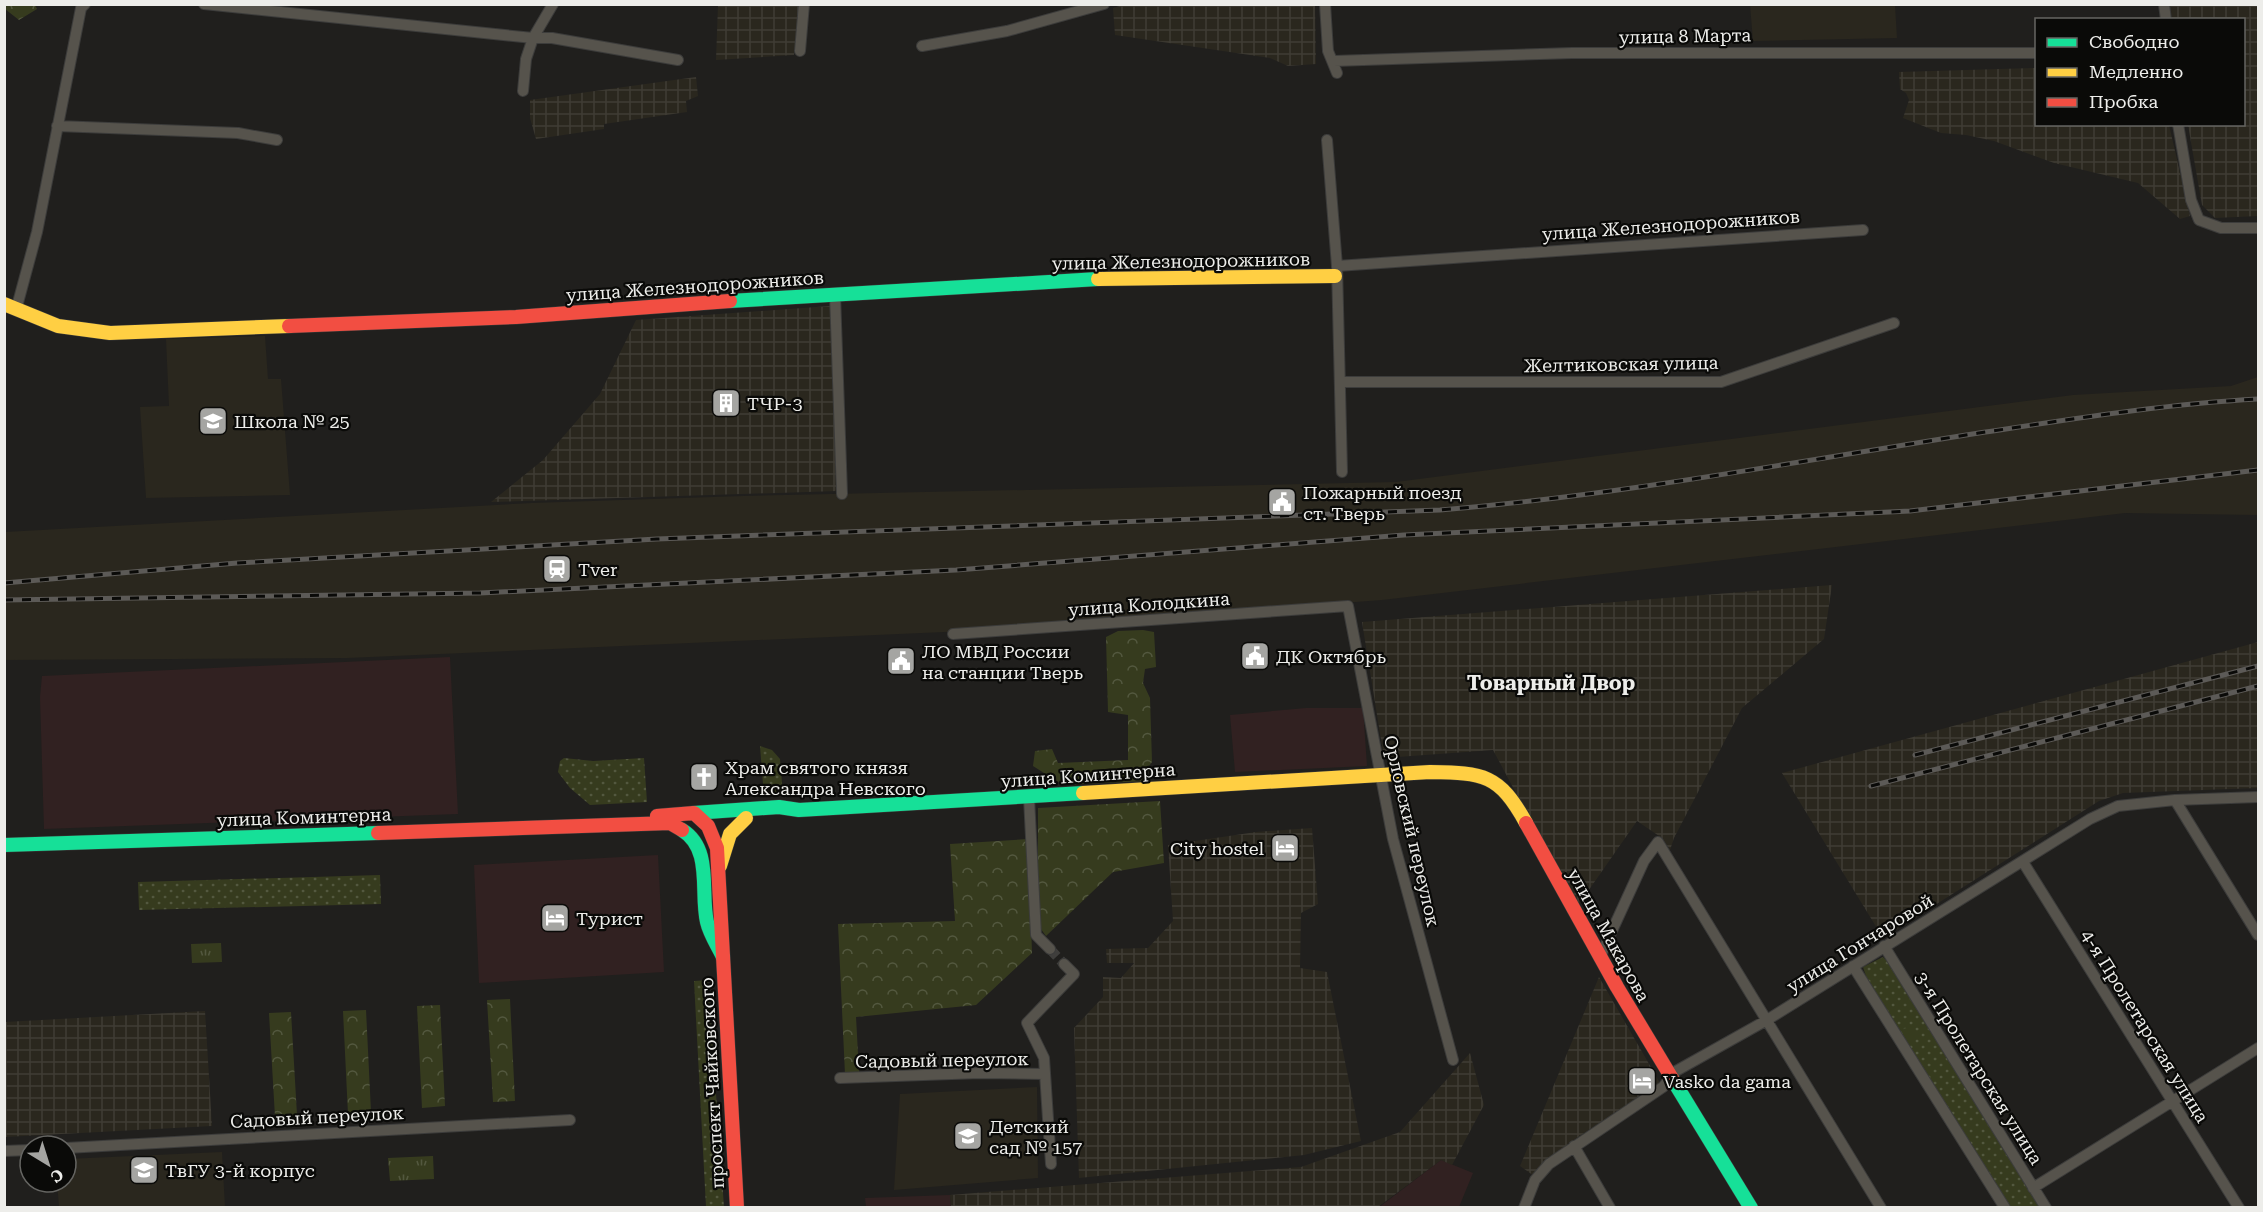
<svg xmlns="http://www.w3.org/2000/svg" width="2263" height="1212" font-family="'Roboto Serif',serif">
<defs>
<pattern id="industrial-grid" width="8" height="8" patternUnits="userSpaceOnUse" patternTransform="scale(1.5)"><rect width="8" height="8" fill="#2a271e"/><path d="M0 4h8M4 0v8" fill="none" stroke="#3f3c34"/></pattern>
<pattern id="grass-dots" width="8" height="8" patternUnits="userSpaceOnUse" patternTransform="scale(1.5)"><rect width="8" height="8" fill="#363b1e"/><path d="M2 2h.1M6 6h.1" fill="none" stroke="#53583f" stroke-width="1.8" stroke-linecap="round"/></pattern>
<pattern id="forest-crowns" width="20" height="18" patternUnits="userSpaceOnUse" patternTransform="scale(1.5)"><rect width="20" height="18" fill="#363b1e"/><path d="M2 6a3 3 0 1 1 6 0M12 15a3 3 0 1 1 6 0" fill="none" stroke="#53583f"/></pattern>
<pattern id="park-tufts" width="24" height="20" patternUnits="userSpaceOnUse" patternTransform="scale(1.5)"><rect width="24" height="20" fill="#363b1e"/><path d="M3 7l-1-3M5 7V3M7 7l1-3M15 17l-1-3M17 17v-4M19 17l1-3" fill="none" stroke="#53583f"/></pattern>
</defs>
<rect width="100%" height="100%" fill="#201f1d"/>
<!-- commercial -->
<path fill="#312121" d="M450,657L458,814L44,829L40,697L42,676Z
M1306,708H1363L1367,766L1235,772L1230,715Z
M658,855L664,972L479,983L474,865Z
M1441,1160L1473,1173L1459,1207L1378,1208Z
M950,1195L951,1207H866L865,1198Z"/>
<!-- industrial -->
<path fill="url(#industrial-grid)" d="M1126,4L1315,5L1316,64L1288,66L1270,58L1115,35L1113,8Z
M718,5H799L794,55L716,60Z
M2170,5H2258V216L2215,218L2202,205L2188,125L2244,124V20L2172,19Z
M2036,68V124L2169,125L2190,216L2180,219L2138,183L2054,163L1994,141L1966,135L1941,133L1903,118L1909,100L1906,93L1900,89L1899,72Z
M696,77L698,96L686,101L687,112L604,124V129L536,139L530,118V100Z
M830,306L837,491L491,502L543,460L600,394L636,320Z
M1832,585L1824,639L1742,708L1674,838L1670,850L1662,838L1637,821L1577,907L1493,750L1384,758L1362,622Z
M2258,642V788L2123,793L2099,801L1883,938L1782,773Z
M1312,828L1318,904L1301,913L1300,968L1327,972L1361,1141L1304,1155L1079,1178L1074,1028L1103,997V977L1121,978L1134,963H1107L1106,949L1148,948L1173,921L1168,845L1256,832Z
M1599,977L1660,1083L1569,1143L1534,1176L1520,1166Z
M205,1011L212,1126L5,1137V1022Z
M1470,1053L1484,1105L1452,1165L1441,1160L1378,1207H951L950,1195L1301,1167L1400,1132Z"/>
<!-- built -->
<path fill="#2a271e" d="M1750,5H1895L1897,38L1753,41Z
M265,336L268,379H281L290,495L146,498L140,407L169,406L166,339Z
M2258,377V515L2125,513L1382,600L990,630L347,658L5,660V532L532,503L743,496L1396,482L2073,395L2231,386Z
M1037,1087L1038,1178L894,1190L900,1094Z
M222,1152L225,1207H59L57,1182H66V1159Z"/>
<!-- grass -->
<path fill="url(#grass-dots)" d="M760,746L772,750L780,759L783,795L764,797Z
M564,758L593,761L644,758L647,802L590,805L570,788L558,772L560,761Z
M380,875L381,904L139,910L138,882Z
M1883,957L1898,972L2041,1207H2010L1867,979L1863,967Z
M708,980L724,1207H706L694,981Z"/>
<!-- forest -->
<path fill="url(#forest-crowns)" d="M4,5H35L37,9L19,20L5,9Z
M1143,630L1154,632L1156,667L1145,669L1143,683L1150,698L1152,762L1149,766L1147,781L1063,785L1033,766L1035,751L1052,749L1058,763L1128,760V715L1108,712L1106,637L1118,631Z
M1160,801L1164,863L1113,872L1046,936L1038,925V808Z
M1028,839L1032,953L976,1005L856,1017L859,1072L845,1074L838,924L955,921L950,844Z
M510,999L515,1101L493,1102L487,1000Z
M440,1005L445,1106L422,1108L417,1006Z
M366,1010L371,1112L348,1114L343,1011Z
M291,1012L297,1115L275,1117L269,1013Z
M1900 1035a7 7 0 1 1 14 0a7 7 0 1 1-14 0Z"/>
<!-- park -->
<path fill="url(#park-tufts)" d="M221,943L222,962L192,963L191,944Z
M433,1156L434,1179L390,1181L388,1158Z"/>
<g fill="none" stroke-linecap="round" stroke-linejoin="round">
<!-- street-tunnel -->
<path stroke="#3f3e3c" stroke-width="10" stroke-dasharray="10 5" stroke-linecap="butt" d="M1050,949L1064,964"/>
<!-- street casing -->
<g stroke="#3c3c3b" stroke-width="12">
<path id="street" d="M204,4L533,38H552L678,60
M1325,4L1328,51L1337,73
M2164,4L2166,20
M922,46L1007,31L1104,4
M800,51L804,4
M1334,61L1572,53H2036
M523,91L526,59L533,38L553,4
M2178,124L2191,200L2199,220L2221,228H2258
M57,126L238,133L277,140
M1327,140L1337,266L1342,472
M1337,266L1863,230
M835,295L842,494
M16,310L37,232L81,8L85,4
M1340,382H1721L1894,323
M953,634L1348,606L1393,839L1453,1060
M1029,798L1036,935L1050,949
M2175,800L2258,935
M2023,862L2239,1208
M1884,946L2046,1208
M1600,957L1644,861L1658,842L1881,1208
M1853,966L2005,1208
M840,1078L980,1073L1044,1074
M1574,1146L1610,1208
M66,1148L570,1120
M4,1151L30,1150
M1051,1164L1044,1058L1027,1023L1074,974L1064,964
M2033,1188L2258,1048
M1524,1208L1535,1180L1549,1164L1663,1087L1676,1071L1767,1020L2090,819L2118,806L2175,800L2258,797"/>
</g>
<!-- fast casing -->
<g stroke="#3c3c3b" stroke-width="15">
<path id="fast" d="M730,301L1098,279
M694,813L779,807L799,810L1083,793
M682,830C713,849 700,892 707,922C710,935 718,946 723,957
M4,845L378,833
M1673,1080L1751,1208"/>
</g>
<!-- slow casing -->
<g stroke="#3c3c3b" stroke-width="15">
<path id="slow" d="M1098,279L1335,276
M4,304L58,326L110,333L289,326
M1083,793L1430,772C1484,773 1499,774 1526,823
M720,866L730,834L746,818"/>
</g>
<!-- jam casing -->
<g stroke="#3c3c3b" stroke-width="15">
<path id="jam" d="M289,326L516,317L730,301
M657,816L694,813L708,826L717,848L737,1208
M1526,823L1617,987L1673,1080
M378,833L670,823L682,830"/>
</g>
<!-- street -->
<use href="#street" stroke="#56534c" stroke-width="10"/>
<!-- fast -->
<use href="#fast" stroke="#16e098" stroke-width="14"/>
<!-- slow -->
<use href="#slow" stroke="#ffcf43" stroke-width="14"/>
<!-- jam -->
<use href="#jam" stroke="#f24e42" stroke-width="14"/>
<!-- rail casing -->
<g stroke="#5c5a57" stroke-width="5">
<path id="rail" d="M4,583L237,563L657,539L1440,510C1621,495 1800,461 1979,433C2072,419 2165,404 2258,399
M4,600L480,593L956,570L1404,535L1910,511L2258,470
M1915,755L2258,666
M1871,786L2258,686"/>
</g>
<!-- rail -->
<use href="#rail" stroke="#0a0a08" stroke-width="3" stroke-dasharray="9" stroke-linecap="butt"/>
</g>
<!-- icons -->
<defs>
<g id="building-square" transform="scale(1.5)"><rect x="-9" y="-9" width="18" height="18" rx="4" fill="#a5a5a2" stroke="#0a0a08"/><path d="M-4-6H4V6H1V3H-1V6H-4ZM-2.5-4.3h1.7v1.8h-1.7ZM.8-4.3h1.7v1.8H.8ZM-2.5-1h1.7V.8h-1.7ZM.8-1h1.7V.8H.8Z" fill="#fff"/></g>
<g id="school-square" transform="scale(1.5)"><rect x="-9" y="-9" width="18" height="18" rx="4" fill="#a5a5a2" stroke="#0a0a08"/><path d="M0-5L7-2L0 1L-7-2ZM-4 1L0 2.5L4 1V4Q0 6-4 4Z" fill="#fff"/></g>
<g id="civic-square" transform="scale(1.5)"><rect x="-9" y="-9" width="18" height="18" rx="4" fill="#a5a5a2" stroke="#0a0a08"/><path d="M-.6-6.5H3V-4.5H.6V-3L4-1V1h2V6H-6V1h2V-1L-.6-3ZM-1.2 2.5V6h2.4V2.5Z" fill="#fff"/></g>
<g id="station-square" transform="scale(1.5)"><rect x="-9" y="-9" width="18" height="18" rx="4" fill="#a5a5a2" stroke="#0a0a08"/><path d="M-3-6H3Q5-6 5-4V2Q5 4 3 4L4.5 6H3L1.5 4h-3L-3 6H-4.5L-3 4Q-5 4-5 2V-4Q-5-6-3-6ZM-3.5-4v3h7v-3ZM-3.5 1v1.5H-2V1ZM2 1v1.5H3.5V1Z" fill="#fff"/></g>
<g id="church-square" transform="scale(1.5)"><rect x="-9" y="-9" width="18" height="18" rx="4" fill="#a5a5a2" stroke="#0a0a08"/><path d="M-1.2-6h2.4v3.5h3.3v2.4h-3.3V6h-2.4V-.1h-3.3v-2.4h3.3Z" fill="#fff"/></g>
<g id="hotel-square" transform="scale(1.5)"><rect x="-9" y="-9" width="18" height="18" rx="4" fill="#a5a5a2" stroke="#0a0a08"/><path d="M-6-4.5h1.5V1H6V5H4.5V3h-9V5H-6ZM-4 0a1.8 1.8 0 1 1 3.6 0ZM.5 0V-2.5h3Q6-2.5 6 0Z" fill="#fff"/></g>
<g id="university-square" transform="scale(1.5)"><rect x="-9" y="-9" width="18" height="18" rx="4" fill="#a5a5a2" stroke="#0a0a08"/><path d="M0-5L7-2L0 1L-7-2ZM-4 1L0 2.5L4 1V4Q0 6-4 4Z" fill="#fff"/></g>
</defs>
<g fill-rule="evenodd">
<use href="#building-square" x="726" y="403"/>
<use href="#school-square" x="213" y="421"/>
<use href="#civic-square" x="1282" y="502"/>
<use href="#station-square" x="557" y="569"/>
<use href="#civic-square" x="1255" y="656"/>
<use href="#civic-square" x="901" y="661"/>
<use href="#church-square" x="704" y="777"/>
<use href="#hotel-square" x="1285" y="848"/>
<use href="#hotel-square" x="555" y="918"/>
<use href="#hotel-square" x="1642" y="1081"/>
<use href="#school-square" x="968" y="1136"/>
<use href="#university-square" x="144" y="1170"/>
</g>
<g text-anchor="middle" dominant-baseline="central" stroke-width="4.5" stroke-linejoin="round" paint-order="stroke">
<!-- street labels -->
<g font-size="18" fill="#ededea" stroke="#0a0a08">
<text transform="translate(1685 36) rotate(-1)">улица 8 Марта</text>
<text transform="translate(1671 225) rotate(-4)">улица Железнодорожников</text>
<text transform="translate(1181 261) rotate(-1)">улица Железнодорожников</text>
<text transform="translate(695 286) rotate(-4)">улица Железнодорожников</text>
<text transform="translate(1621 364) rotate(-1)">Желтиковская улица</text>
<text transform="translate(1149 604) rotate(-4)">улица Колодкина</text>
<text transform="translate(1088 775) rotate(-4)">улица Коминтерна</text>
<text transform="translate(304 817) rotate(-2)">улица Коминтерна</text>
<text transform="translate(1412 831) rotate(77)">Орловский переулок</text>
<text transform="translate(1609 935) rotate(61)">улица Макарова</text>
<text transform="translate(1860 943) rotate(-32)">улица Гончаровой</text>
<text transform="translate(2145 1026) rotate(58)">4-я Пролетарская улица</text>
<text transform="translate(942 1060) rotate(-1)">Садовый переулок</text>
<text transform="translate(1979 1068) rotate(58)">3-я Пролетарская улица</text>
<text transform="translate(712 1083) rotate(-93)">проспект Чайковского</text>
<text transform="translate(317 1117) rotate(-3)">Садовый переулок</text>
</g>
<!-- poi labels -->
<g font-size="18" fill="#ededea" stroke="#0a0a08" text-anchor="start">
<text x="747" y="403">ТЧР-3</text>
<text x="234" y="421">Школа № 25</text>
<text x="1303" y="492">Пожарный поезд<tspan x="1303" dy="21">ст. Тверь</tspan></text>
<text x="578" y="569">Tver</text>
<text x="922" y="651">ЛО МВД России<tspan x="922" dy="21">на станции Тверь</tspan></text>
<text x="1276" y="656">ДК Октябрь</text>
<text x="725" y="767">Храм святого князя<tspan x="725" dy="21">Александра Невского</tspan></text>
<text x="1264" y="848" text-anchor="end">City hostel</text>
<text x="576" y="918">Турист</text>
<text x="1663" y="1081">Vasko da gama</text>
<text x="989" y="1126">Детский<tspan x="989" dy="21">сад № 157</tspan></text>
<text x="165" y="1170">ТвГУ 3-й корпус</text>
</g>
<!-- neighbourhood labels -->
<g font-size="20" font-weight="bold" fill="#ededea" stroke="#0a0a08">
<text x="1551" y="683">Товарный Двор</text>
</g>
</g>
<!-- border -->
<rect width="2263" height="1212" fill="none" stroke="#ededea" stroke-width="12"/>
<!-- legend -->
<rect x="2035" y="18" width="210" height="108" fill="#0a0a08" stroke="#656562" stroke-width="1.5"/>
<rect x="2047" y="38" width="30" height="9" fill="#16e098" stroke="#656562" stroke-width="1.5"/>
<text x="2089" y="48" font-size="18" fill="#ededea">Свободно</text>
<rect x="2047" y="68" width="30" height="9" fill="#ffcf43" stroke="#656562" stroke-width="1.5"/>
<text x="2089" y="78" font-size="18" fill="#ededea">Медленно</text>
<rect x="2047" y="98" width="30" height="9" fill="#f24e42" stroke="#656562" stroke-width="1.5"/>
<text x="2089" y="108" font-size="18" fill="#ededea">Пробка</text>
<!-- north arrow -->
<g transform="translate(48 1164) rotate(142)"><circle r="28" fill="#0a0a08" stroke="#656562" stroke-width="1.5"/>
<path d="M0-4.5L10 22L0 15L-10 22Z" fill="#a5a5a2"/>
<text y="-9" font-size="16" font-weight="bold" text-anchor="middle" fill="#ededea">С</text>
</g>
</svg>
